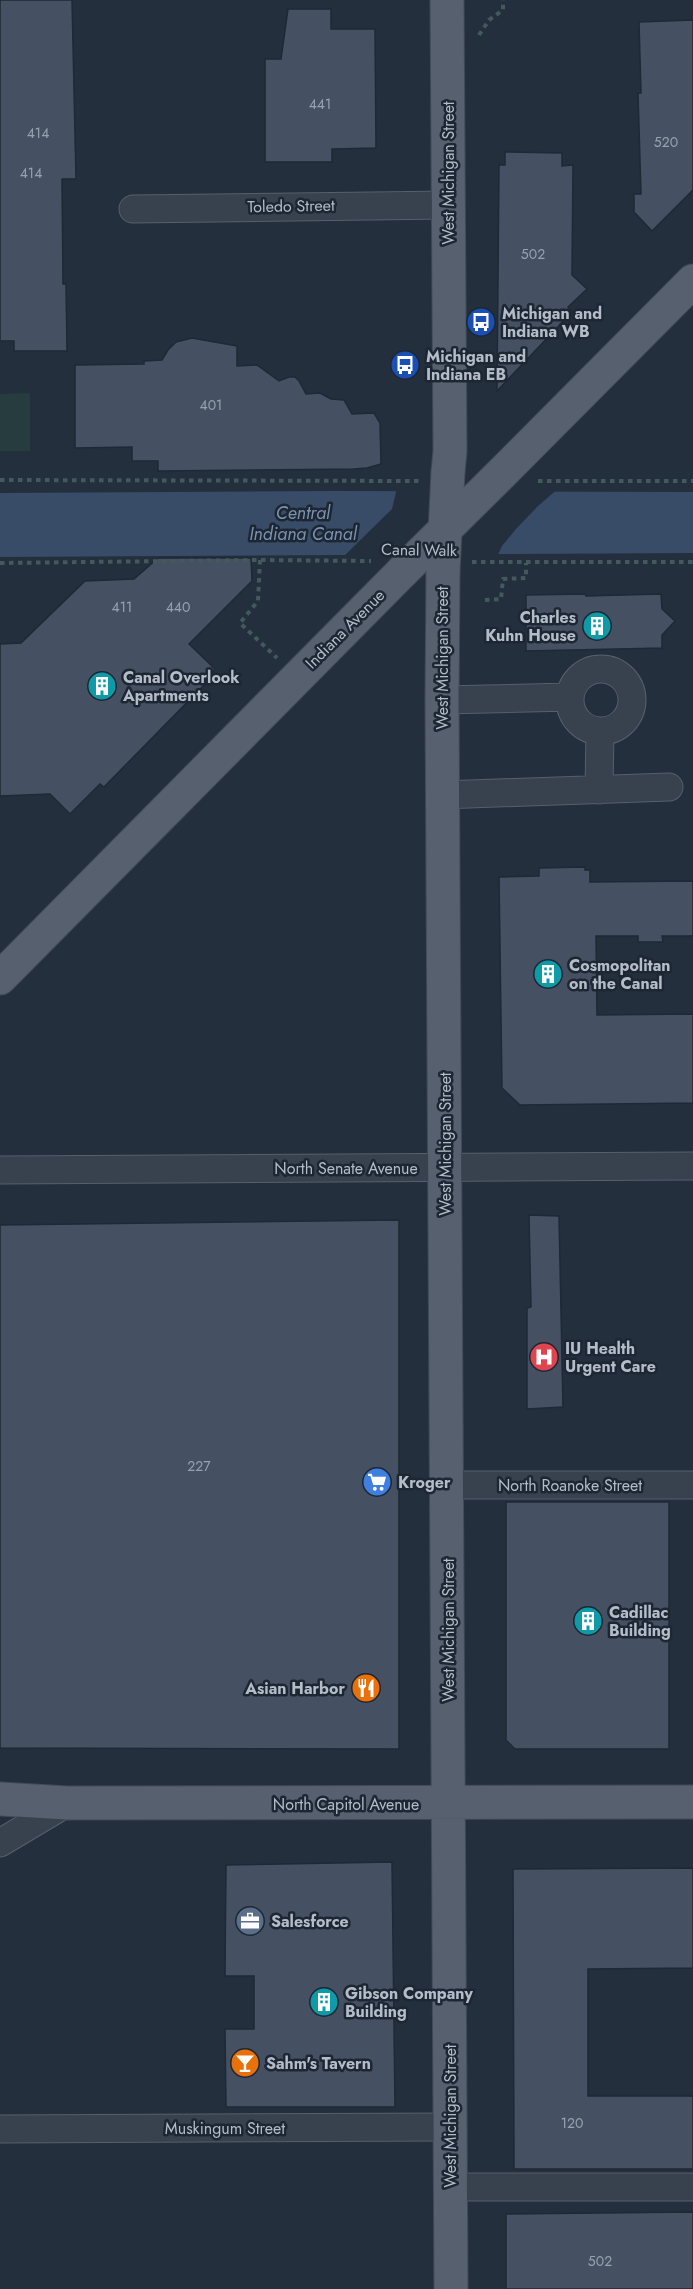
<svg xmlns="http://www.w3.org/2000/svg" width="693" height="2289" font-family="Jost,sans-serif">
<rect width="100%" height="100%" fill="#242f3e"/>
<!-- green -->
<path fill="#263c3f" d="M30,393V451H0V394Z"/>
<!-- water -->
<path fill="#394c67" d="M335,491L693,492V553L0,557V493Z"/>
<!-- pier -->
<path fill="#242f3e" d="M397,488H559L538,506L516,529L502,546L497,557L342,558L392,509Z"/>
<!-- building -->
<path fill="#455162" stroke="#1f2835" stroke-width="1.5" d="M0,0H72L76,179H62L63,284H66L67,351H14V341H0Z
M288,9H331V29H375L376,148L332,149V162H265V59H281Z
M693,20V190L652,231L634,212V194H641L638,93H641L639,22Z
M505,152L562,153V166L573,165L572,275L587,289L568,307L572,312L497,391L499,165H505Z
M192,338L237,346V366L257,365L279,381L289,377H295L299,381L306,394L320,393L331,399L344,400L352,414L374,413L380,423L381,464L367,468L354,469L158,471V461H132V447L75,448V365L144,364V361L162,360L168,350L176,342Z
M158,558H251L252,581L189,644L215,669L210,675L212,677L104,787L100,784L70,814L50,794L0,796V644L21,643L85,581L134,579Z
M585,594L586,596L661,594L662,609L675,621L662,635V648L526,651V595Z
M585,867V870H590V882L693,881V936H662L663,942H638V936H596L597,1015L693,1014V1103L520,1105L502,1088L499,877L539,876V868Z
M529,1215L559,1216L563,1407L527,1409V1308L531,1307Z
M399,1220V1749L0,1748V1225Z
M506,1502H669V1749H515L506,1740Z
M392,1862L395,2107H226L225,2029H254V1976H225L226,1865Z
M693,1868V1968L588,1969V2096H693V2169H514L513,1869Z
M693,2212V2289H506V2214Z"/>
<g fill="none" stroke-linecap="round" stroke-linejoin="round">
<!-- minor casing -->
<g stroke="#565f6c" stroke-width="29">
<path id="minor" d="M133,209L448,205
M570 700a31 31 0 1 1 62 0a31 31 0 1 1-62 0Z
M442,700L570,697
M599,790L600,731
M442,795L669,787
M0,1170L693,1166
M447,1485H693
M0,1843L67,1803
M0,2129L450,2127
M450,2187H693"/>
</g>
<!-- major casing -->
<g stroke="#414a57" stroke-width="35">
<path id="major" d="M447,0L450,451L448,472
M502,473L693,281
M443,572L442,700L451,2289
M0,978L402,572
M0,1799L67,1803L693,1802"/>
</g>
<!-- path -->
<path stroke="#44595c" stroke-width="4" stroke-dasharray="4.5 4.5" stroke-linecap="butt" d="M479,35L489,20L503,10V0
M0,480L419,481
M538,481H693
M260,560L258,601L240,623L277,658
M472,562H693
M0,563L260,560L371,561
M485,600L501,599L503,579L526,578V563"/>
<!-- minor -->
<use href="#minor" stroke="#38414e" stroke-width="27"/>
<!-- major -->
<use href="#major" stroke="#56606e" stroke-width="33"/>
<!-- major-bridge casing -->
<g stroke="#414a57" stroke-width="35" stroke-linecap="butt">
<path id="major-bridge" d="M402,572L502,473
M443,572L448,472"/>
</g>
<!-- major-bridge -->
<use href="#major-bridge" stroke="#56606e" stroke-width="33"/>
</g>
<!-- icons -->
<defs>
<g id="bus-disc" transform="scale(1.5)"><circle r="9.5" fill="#1a4fb4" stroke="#1d2633"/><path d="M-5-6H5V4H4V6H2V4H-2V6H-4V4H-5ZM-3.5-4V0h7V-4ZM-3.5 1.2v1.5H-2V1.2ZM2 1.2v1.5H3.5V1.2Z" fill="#fff"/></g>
<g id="building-disc" transform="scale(1.5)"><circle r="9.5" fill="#0f9aa8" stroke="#1d2633"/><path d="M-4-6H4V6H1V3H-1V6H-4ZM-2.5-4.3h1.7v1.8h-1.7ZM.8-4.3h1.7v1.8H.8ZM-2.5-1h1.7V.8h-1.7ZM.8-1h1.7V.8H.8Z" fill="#fff"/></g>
<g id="hospital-disc" transform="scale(1.5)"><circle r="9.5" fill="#e0444e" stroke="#1d2633"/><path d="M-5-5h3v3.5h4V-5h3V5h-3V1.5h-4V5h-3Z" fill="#fff"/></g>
<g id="supermarket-disc" transform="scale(1.5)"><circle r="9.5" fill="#3f7fe0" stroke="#1d2633"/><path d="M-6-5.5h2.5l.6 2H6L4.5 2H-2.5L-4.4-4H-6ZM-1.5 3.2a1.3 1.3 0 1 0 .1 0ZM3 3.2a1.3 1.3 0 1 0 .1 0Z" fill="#fff"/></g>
<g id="restaurant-disc" transform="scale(1.5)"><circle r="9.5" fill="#e8710a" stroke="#1d2633"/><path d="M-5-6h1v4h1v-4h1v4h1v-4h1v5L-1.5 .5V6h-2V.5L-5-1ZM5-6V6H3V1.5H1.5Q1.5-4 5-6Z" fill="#fff"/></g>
<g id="office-disc" transform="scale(1.5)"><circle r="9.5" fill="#5c6f8a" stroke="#1d2633"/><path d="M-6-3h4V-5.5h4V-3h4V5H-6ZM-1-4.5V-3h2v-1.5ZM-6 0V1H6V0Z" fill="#fff"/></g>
<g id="bar-disc" transform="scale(1.5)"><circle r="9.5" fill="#e8710a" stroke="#1d2633"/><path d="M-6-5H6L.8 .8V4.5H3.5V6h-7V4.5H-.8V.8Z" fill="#fff"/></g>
</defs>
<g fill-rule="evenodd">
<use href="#bus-disc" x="481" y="322"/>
<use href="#bus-disc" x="405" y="365"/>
<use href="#building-disc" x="597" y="626"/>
<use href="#building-disc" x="102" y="686"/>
<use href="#building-disc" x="548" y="974"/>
<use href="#hospital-disc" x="544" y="1357"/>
<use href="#supermarket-disc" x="377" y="1482"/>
<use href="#building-disc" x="588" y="1621"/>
<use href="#restaurant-disc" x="366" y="1688"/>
<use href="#office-disc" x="250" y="1921"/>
<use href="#building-disc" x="324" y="2002"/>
<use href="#bar-disc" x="245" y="2063"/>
</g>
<g text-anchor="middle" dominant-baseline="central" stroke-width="5" stroke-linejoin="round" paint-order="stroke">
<!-- number labels -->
<g font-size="14" fill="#98a1af">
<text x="320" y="104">441</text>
<text x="38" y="133">414</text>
<text x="666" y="142">520</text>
<text x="31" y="173">414</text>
<text x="533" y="254">502</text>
<text x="211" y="405">401</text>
<text x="122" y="607">411</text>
<text x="178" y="607">440</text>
<text x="199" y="1466">227</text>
<text x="572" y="2123">120</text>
<text x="600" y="2261">502</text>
</g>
<!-- street labels -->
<g font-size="16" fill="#b4bcc9" stroke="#1d2633">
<text transform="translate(448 173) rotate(-90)">West Michigan Street</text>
<text transform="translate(291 206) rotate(-1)">Toledo Street</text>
<text transform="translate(419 550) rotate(1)">Canal Walk</text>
<text transform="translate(345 629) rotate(-45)">Indiana Avenue</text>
<text transform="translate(442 658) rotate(-90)">West Michigan Street</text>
<text transform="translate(445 1144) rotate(-90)">West Michigan Street</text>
<text x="346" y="1168">North Senate Avenue</text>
<text x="570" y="1485">North Roanoke Street</text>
<text transform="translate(448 1630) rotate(-90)">West Michigan Street</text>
<text x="346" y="1804">North Capitol Avenue</text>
<text transform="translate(450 2116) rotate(-90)">West Michigan Street</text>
<text x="225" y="2128">Muskingum Street</text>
</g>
<!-- poi labels -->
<g font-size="16" font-weight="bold" fill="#b4bcc9" stroke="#1d2633" text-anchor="start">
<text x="502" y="313">Michigan and<tspan x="502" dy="18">Indiana WB</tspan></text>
<text x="426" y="356">Michigan and<tspan x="426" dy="18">Indiana EB</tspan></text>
<text x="576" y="617" text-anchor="end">Charles<tspan x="576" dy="18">Kuhn House</tspan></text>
<text x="123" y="677">Canal Overlook<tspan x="123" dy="18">Apartments</tspan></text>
<text x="569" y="965">Cosmopolitan<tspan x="569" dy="18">on the Canal</tspan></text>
<text x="565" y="1348">IU Health<tspan x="565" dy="18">Urgent Care</tspan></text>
<text x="398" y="1482">Kroger</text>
<text x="609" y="1612">Cadillac<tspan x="609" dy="18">Building</tspan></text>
<text x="345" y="1688" text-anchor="end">Asian Harbor</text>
<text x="271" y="1921">Salesforce</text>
<text x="345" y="1993">Gibson Company<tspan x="345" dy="18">Building</tspan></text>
<text x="266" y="2063">Sahm's Tavern</text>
</g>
<!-- water labels -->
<g font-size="18" font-style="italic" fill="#7c92b1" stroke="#1d2633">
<text x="303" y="513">Central<tspan x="303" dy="21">Indiana Canal</tspan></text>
</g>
</g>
</svg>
